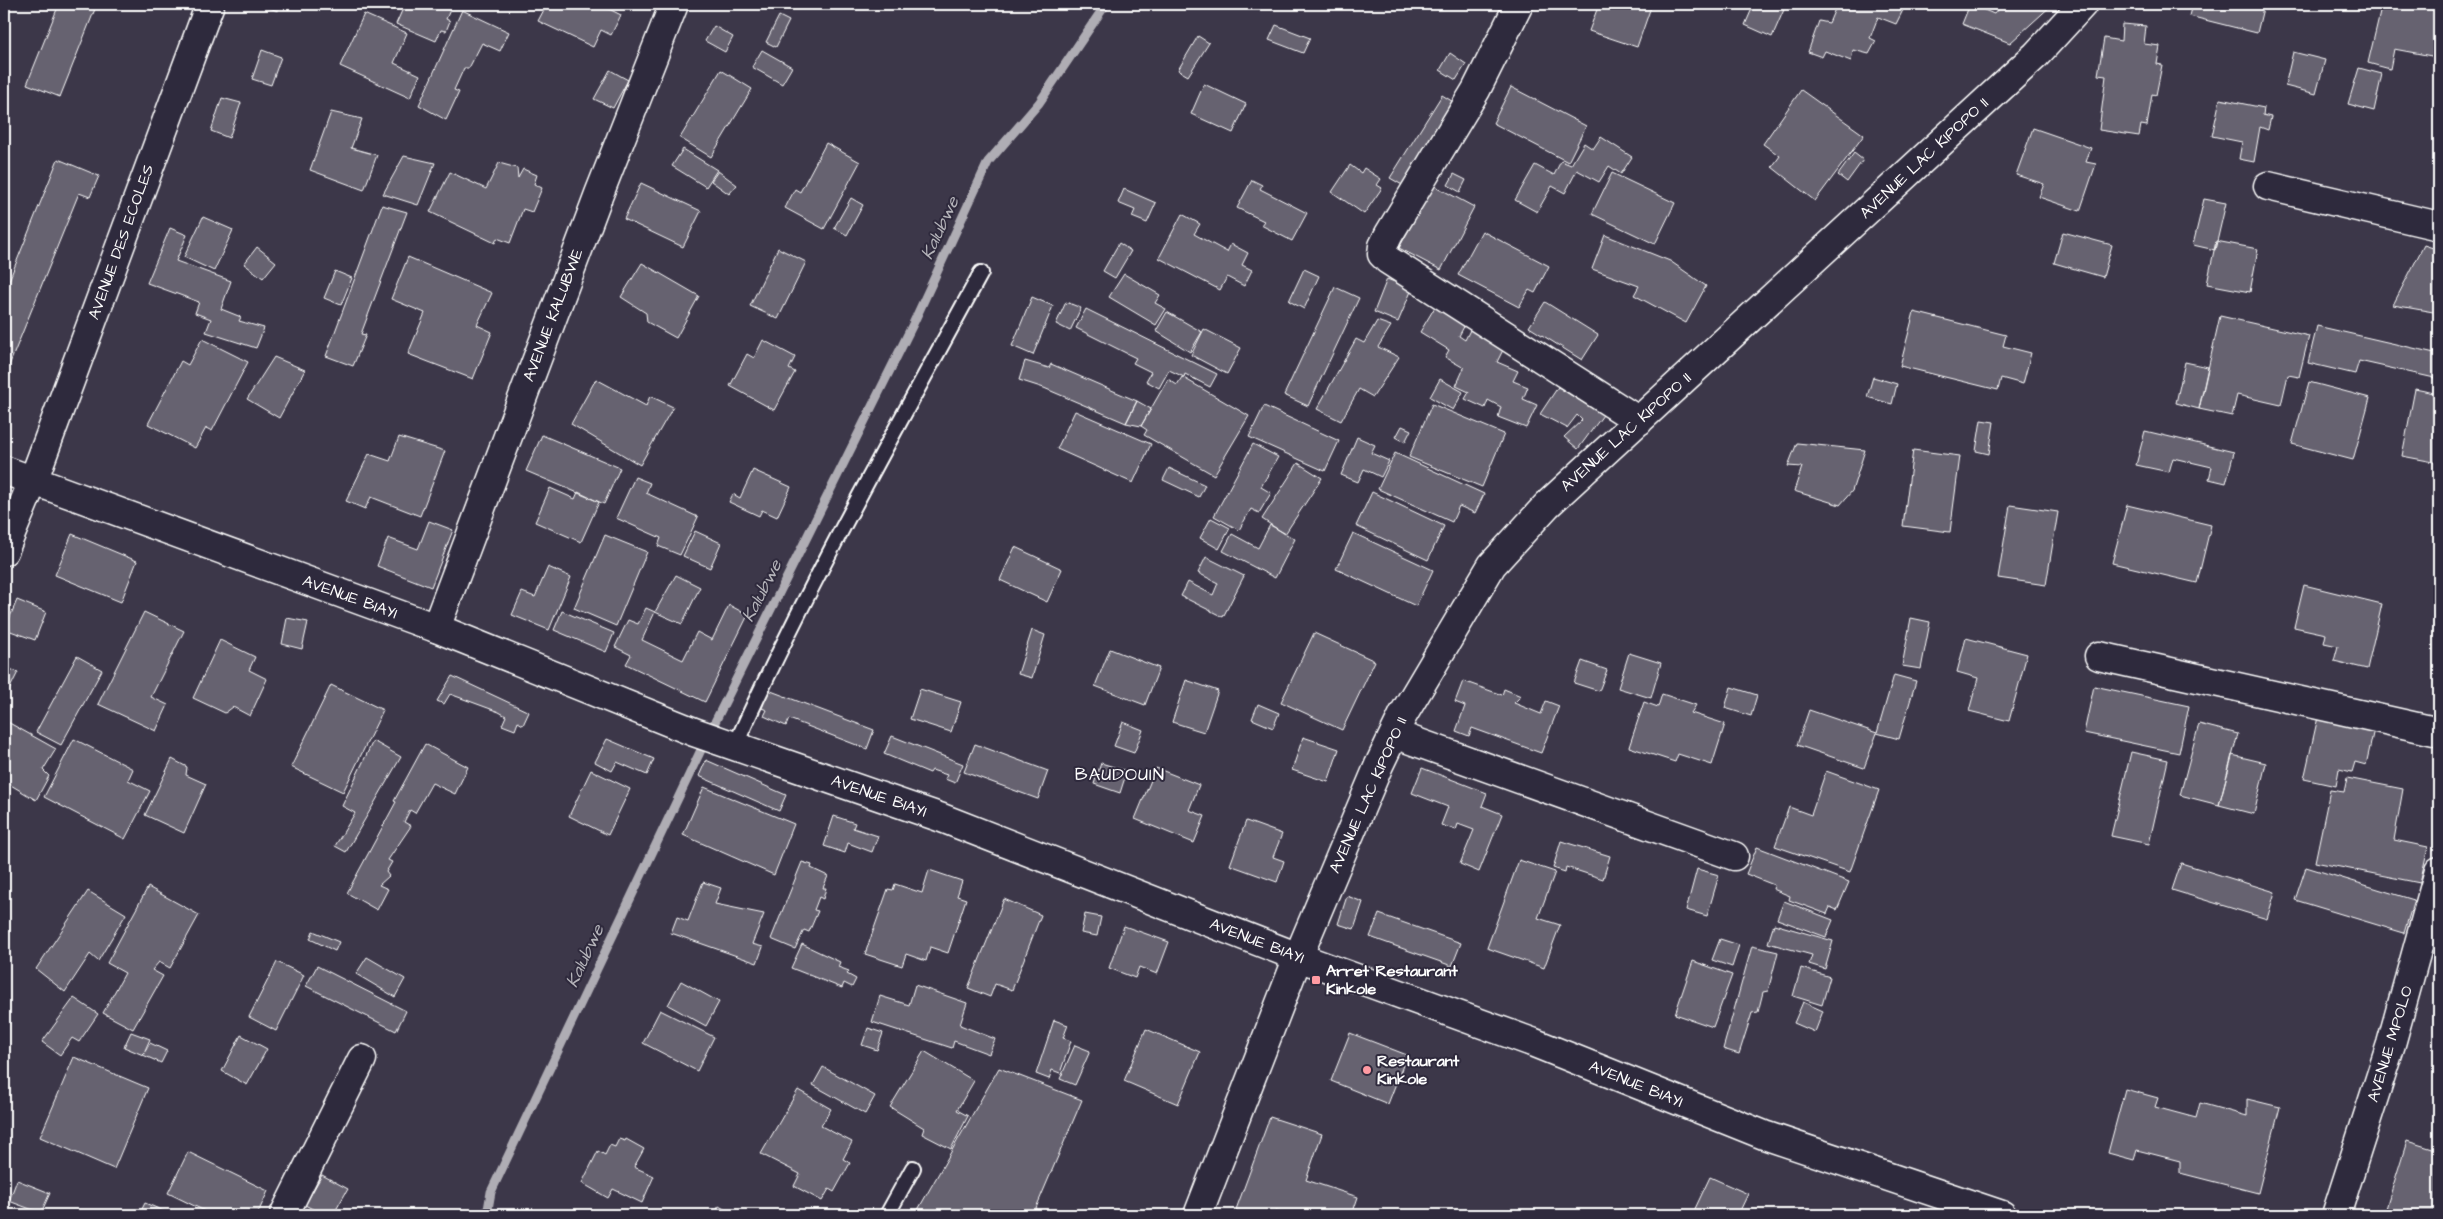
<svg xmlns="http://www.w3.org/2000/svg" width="2443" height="1219" font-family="'Architects Daughter',sans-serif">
<rect width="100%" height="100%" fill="#3c3749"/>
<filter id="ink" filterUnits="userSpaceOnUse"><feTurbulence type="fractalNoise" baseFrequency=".02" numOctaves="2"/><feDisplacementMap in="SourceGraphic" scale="10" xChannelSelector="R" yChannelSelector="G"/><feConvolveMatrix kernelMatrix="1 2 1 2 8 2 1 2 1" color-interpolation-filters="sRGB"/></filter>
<g filter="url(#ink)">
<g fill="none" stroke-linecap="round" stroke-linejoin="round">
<!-- stream -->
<path stroke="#afadb4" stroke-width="9" d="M487,1215L491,1192L700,752L913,324L988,162L1039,103L1106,4"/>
</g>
<!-- building -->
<path fill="#666270" stroke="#fff" d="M59,4H97L60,97L27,84Z
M264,4H280L278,11L263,6Z
M405,4H435L450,10L446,19L450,21L446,31L441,30L436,41L396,24Z
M547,4H602L601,5L621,15L611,35L601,30L593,47L538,21Z
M1599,4H1652L1637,47L1589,31Z
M1754,4L1786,5L1772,37L1745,25Z
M1837,4H1906L1896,24L1878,17L1870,38L1876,41L1869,54L1853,50L1851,61L1825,51L1822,57L1808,52L1819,21L1829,23Z
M1970,4L1994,14L1998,9L1992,4H2008L2007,8L2012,4H2053L2010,43L1962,24Z
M2192,4H2264L2257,33L2189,16Z
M2382,4H2439L2437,57L2394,49L2390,69L2368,63Z
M462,10L509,32L500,51L482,43L469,68H464L454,90L459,92L446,120L419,105Z
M364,14L407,33L394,63L420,75L410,98L340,66Z
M779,16L789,21L776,47L766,42Z
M2122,24L2146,26L2144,44L2160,46L2157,64L2162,65L2156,95L2152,94L2147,126L2141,125L2139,136L2099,130L2106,76L2098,75L2104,38L2121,41Z
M1276,25L1310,38L1303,53L1269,40Z
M714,26L733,37L725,52L705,41Z
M1198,36L1209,43L1188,76L1178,70Z
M262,50L281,57L271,85L252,79Z
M762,50L792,67L782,84L752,67Z
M2293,52L2325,60L2316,94L2285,86Z
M1450,53L1466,64L1456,80L1440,70Z
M2359,68L2382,74L2374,111L2348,104Z
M610,70L628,80L613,108L594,99Z
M721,70L752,89L711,157L680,138Z
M1204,84L1246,104L1233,133L1191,114Z
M1511,87L1586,126L1568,162L1493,123Z
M1801,90L1864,135L1815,201L1772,167L1780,156L1763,144Z
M1442,95L1455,103L1404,186L1390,178Z
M222,98L241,103L229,138L211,131Z
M2220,99L2264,108L2263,115L2271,117L2268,130L2260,127L2254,162L2239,159L2242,142L2212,136Z
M331,112L362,119L351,148L377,155L364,190L310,170Z
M2033,128L2091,148L2086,162L2096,164L2080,211L2039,197L2044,184L2016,175Z
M1601,137L1632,157L1621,174L1609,166L1599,182L1577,170L1565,193L1552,186L1537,212L1515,200L1535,165L1554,175L1561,161L1571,165L1584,143L1593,149Z
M826,143L860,162L824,229L785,208L795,189L800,192Z
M683,149L717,170L706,187L672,166Z
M1854,153L1863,160L1847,182L1838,175Z
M404,156L435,163L418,205L383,194Z
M58,159L99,176L90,197L79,193L4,378V293Z
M499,163L517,168L518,178L523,169L537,175L534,184L542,188L532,212L523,209L510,243L497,238L495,243L430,212L450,172L486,189Z
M1350,165L1361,173L1364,168L1381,179L1377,185L1382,188L1364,214L1332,192Z
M718,171L737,185L729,194L711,181Z
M1612,173L1675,203L1655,244L1592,214Z
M1454,174L1466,180L1460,192L1448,185Z
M1252,180L1262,185L1260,189L1307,213L1292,241L1261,225L1264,221L1237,208Z
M641,183L701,211L683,247L624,219Z
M1433,185L1474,207L1441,270L1399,248Z
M1124,189L1156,203L1147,223L1132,217L1135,210L1118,203Z
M851,198L863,205L847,235L834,228Z
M2204,199L2226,203L2215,250L2193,245Z
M382,205L407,212L361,334L366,335L353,366L326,356Z
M1182,214L1200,224L1194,234L1227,252L1231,244L1248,253L1242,265L1252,270L1244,286L1227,277L1220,290L1159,258Z
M203,217L233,230L214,271L184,257Z
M170,228L187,235L176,261L231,281L221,309L241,317L239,321L264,328L256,348L206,332L211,319L195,313L199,302L147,283Z
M1482,231L1549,266L1535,293L1529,290L1519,307L1458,275Z
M2063,232L2112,245L2103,277L2054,263Z
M1605,235L1670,261L1706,286L1686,323L1634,295L1639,286L1592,269Z
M2216,241L2258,249L2250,292L2207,284Z
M1119,243L1131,251L1115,278L1103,271Z
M2424,245L2439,250V313L2393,305Z
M257,247L276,262L263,278L244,264Z
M778,248L806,262L778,319L750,306Z
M408,257L492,293L477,325L492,332L473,379L408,354L425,313L391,299Z
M642,263L699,296L676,338L647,322L646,313L621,297Z
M1304,269L1319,276L1304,309L1289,301Z
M335,271L352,278L341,305L324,298Z
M1124,274L1160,295L1155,303L1166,309L1156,325L1109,297Z
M1387,279L1412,289L1398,322L1374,312Z
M1335,287L1359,298L1308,406L1284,395Z
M1032,297L1053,306L1033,355L1012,346Z
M1066,302L1081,308L1070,331L1056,324Z
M1438,302L1469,317L1459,336L1465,340L1471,328L1506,344L1497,362L1518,371L1513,381L1528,387L1523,399L1537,405L1526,428L1498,417L1501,407L1488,400L1485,408L1465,399L1469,392L1456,386L1464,368L1445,357L1449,350L1420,332Z
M1545,302L1598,335L1582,360L1529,327Z
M1086,309L1217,374L1210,387L1185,374L1184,377L1169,370L1159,388L1146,381L1151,372L1133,363L1136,358L1076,328Z
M1167,312L1202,332L1190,352L1156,331Z
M1914,312L2006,335L2003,346L2031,353L2023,384L2001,378L1998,390L1900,366Z
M2220,316L2309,336L2299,377L2288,375L2281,405L2237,395L2232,416L2199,409Z
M1377,321L1391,326L1378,347L1399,357L1373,397L1359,389L1341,421L1317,409L1356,339L1364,343Z
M2317,326L2439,354V379L2359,361L2355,374L2308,363Z
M1204,329L1241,348L1227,374L1191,355Z
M202,339L248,362L212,431L206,428L195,448L148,424L181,361L188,365Z
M763,340L795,357L789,369L795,372L774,410L730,386L747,354L754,358Z
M274,357L305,370L279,418L247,399Z
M1025,361L1049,368L1051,364L1137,401L1126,423L1044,388L1019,380Z
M2185,362L2208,367L2199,409L2176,403Z
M1182,377L1249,416L1214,475L1144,435L1147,430L1141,426L1168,379L1177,385Z
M1873,377L1897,384L1892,404L1867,397Z
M596,379L646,406L650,396L673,407L640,465L571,424Z
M1440,379L1463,392L1453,410L1430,397Z
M2309,382L2370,398L2353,460L2292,444Z
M1558,387L1603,415L1578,449L1564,437L1582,420L1577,415L1567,428L1540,414Z
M2415,389L2439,394V463L2402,456Z
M1137,401L1151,409L1141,426L1126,423Z
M1432,404L1504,434L1482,487L1409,457Z
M1264,406L1339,441L1325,471L1249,437Z
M1075,411L1151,444L1133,483L1057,449Z
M1981,420L1994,422L1989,454L1976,451Z
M1402,426L1411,430L1405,442L1396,437Z
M2145,431L2234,452L2226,483L2209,479L2212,467L2173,458L2169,472L2136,465Z
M542,435L620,468L604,504L526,471Z
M399,437L445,451L420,516L371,497L365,509L346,501L369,454L390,461Z
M1357,437L1375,445L1371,453L1389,461L1381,477L1364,469L1358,482L1341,475Z
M1797,443L1865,450L1852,491L1840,505L1794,491L1802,467L1788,466Z
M1253,444L1278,457L1261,487L1271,493L1259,513L1251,509L1239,530L1214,516Z
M1913,450L1960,456L1950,532L1903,526Z
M1395,453L1484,494L1475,513L1459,506L1452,522L1378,489Z
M1298,463L1322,478L1285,534L1262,519Z
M1169,468L1205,485L1199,497L1163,480Z
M753,470L791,487L777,517L762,510L759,516L729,502L733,494L740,498Z
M635,477L650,483L646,493L698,517L680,555L658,546L661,538L616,518Z
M550,488L575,499L578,492L599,502L581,542L535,522Z
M1372,492L1444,526L1428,560L1356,526Z
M2010,505L2058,512L2046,585L1998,578Z
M2127,505L2211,525L2197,583L2112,563Z
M1211,518L1230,528L1219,549L1200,538Z
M429,521L453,530L431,587L377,566L388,538L418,549Z
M1270,525L1295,539L1275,578L1223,551L1232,534L1258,548Z
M695,531L721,543L710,568L683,556Z
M1353,533L1433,570L1416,606L1336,569Z
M72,534L137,561L121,602L55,575Z
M605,535L647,552L616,626L574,608Z
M1015,547L1062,569L1047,602L1000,580Z
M1206,557L1244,576L1223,617L1181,596L1188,582L1213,595L1218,583L1198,573Z
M548,567L571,577L549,630L512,615L522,592L535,597Z
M676,575L700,587L682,624L655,612Z
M2304,585L2382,604L2367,669L2334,661L2338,646L2324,643L2326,634L2294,627Z
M17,600L46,612L35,640L5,629Z
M729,605L748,615L705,702L626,664L631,655L615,647L628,620L638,624L646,608L655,612L642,640L683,660L697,632L712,640Z
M562,611L614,633L606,652L554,630Z
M144,612L184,631L151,697L168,705L156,731L98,704Z
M287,618L308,622L302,649L282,644Z
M1911,618L1930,622L1921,669L1902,666Z
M1032,630L1045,635L1032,678L1018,674Z
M1314,633L1375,661L1342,730L1281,702Z
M1966,638L2027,654L2009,721L1969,711L1978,678L1957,672Z
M220,640L255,657L249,670L267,679L250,716L233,707L225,713L193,698Z
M1110,649L1159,668L1145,705L1095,686Z
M1629,653L1661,663L1651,698L1618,688Z
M77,656L102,670L61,745L36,732Z
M1582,661L1607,670L1599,691L1574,683Z
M4,667L18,672L4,700Z
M1894,675L1916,681L1899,739L1877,733Z
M452,676L529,712L523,725L518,722L515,730L502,725L506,716L499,712L450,694L444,704L437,701Z
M1186,680L1218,691L1204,732L1172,722Z
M1463,681L1502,695L1504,689L1521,696L1514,703L1541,714L1546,701L1559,706L1541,753L1472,728L1469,736L1456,731L1465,706L1455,702Z
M331,685L383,710L343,792L291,767Z
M2094,686L2189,706L2179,753L2084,733Z
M1731,687L1757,695L1751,716L1725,708Z
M763,688L874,730L867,749L789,719L786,726L764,716L767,710L756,706Z
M920,689L961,702L951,732L910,719Z
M1662,694L1696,705L1691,713L1725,724L1712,765L1678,754L1675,762L1629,747L1644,702L1658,707Z
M1258,704L1279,713L1273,728L1252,719Z
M1809,710L1877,733L1864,768L1797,745Z
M2318,717L2374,729L2366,765L2355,762L2352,772L2339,769L2336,786L2304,779Z
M4,720L56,749L43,770L49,776L36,800L4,781Z
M1123,722L1143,730L1134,753L1114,746Z
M2199,724L2238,734L2219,805L2180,795Z
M892,736L963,764L955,783L945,779L947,775L932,770L930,773L884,754Z
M1303,737L1339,749L1328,782L1292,770Z
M74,739L133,769L128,780L150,791L125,839L44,797Z
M607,739L654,759L647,775L617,762L612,771L595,762Z
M373,741L401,757L346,852L335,846L355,813L342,806Z
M425,744L468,767L455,794L432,783L415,813L410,810L404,822L411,826L388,860L392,862L386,872L389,876L379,885L388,889L377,910L347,893L396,802L394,801Z
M975,744L1048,771L1038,799L964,772Z
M2131,752L2168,760L2149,844L2111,836Z
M2232,755L2266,763L2254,814L2219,805Z
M172,759L187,767L186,775L206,784L184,833L145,815Z
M706,760L786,795L779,811L699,776Z
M1101,763L1127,771L1120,793L1094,784Z
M1156,768L1199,785L1189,810L1205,816L1194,843L1135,819Z
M1422,768L1487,793L1482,806L1502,814L1479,872L1460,864L1474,830L1458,824L1456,830L1441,825L1448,807L1412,793Z
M591,770L630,789L608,835L569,816Z
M1826,771L1879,790L1850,872L1775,846L1789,807L1811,815Z
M2347,778L2403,789L2394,840L2428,847L2420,883L2315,862L2330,790L2344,792Z
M704,787L794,824L774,875L683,835Z
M834,816L855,823L853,828L878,836L872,852L848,843L845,853L824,846Z
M1246,821L1282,834L1273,857L1284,861L1277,882L1230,865Z
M1561,841L1610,856L1603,879L1566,867L1565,872L1553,868Z
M1757,847L1849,882L1837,910L1830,907L1827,914L1789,900L1790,896L1773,889L1774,885L1746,874Z
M1519,860L1555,872L1538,918L1560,925L1544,968L1487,948Z
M802,862L812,865L811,868L828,876L823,888H826L823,899L819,897L814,910L818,911L809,932L804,930L795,949L771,939Z
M2181,863L2275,892L2267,919L2172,890Z
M2306,867L2414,900L2404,933L2295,900Z
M1697,869L1719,875L1707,916L1686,910Z
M929,870L962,881L957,896L966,899L948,953L930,947L926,961L906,954L902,966L865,954L888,889L893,890L895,884L922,893Z
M703,882L721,888L715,904L764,914L752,944L763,947L757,963L671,933L677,917L688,921Z
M148,887L199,915L170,968L159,962L152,970L163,976L133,1029L103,1013L125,973L107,963Z
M88,891L126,914L98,961L90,954L65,992L36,969Z
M1347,896L1363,902L1354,929L1338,924Z
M1004,899L1041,915L1012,990L995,984L990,997L968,988Z
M1784,901L1833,920L1826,937L1777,919Z
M1085,914L1101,917L1097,936L1081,933Z
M1379,914L1461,943L1452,966L1370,937Z
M1774,924L1833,941L1825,969L1809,964L1812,955L1768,943Z
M1124,926L1169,942L1157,974L1139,967L1135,978L1109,968Z
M313,931L339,942L335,951L310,939Z
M1720,939L1739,945L1732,967L1712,960Z
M802,944L840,962L838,967L849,971L847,974L856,979L852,987L844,983L842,988L791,968Z
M1752,946L1778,952L1768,991L1763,992L1758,1012L1752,1013L1739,1054L1723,1049Z
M367,957L405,979L395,997L356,974Z
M1693,961L1732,975L1713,1027L1675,1014Z
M277,962L304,975L276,1031L249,1017Z
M317,966L406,1011L396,1031L306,986Z
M1801,968L1830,977L1822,1005L1793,996Z
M681,981L719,1002L706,1026L668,1005Z
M915,985L967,1003L960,1025L995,1039L989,1054L954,1041L952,1048L872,1022L880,996L909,1005Z
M74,998L98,1014L79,1042L72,1038L60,1055L42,1042Z
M1803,1002L1823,1011L1815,1032L1794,1023Z
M660,1010L714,1037L697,1071L643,1043Z
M1054,1020L1068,1025L1063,1038L1071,1041L1060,1073L1052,1070L1049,1079L1036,1074Z
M868,1028L883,1033L877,1050L862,1045Z
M1146,1029L1200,1052L1178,1104L1124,1081Z
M131,1032L150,1039L143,1055L124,1047Z
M1350,1033L1407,1055L1388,1104L1331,1081Z
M241,1035L267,1049L247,1085L222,1071Z
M150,1043L167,1051L161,1063L143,1055Z
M1075,1045L1090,1051L1075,1085L1060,1079Z
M924,1051L974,1081L957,1110L968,1116L951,1149L922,1134L924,1128L890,1107Z
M74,1057L148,1088L114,1169L40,1137Z
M823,1067L875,1096L865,1114L813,1085Z
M999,1068L1082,1100L1033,1215H915Z
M2125,1089L2158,1098L2155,1107L2196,1118L2200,1103L2247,1116V1099L2280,1107L2258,1193L2180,1173V1161L2137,1150L2134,1160L2108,1153Z
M798,1090L831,1109L821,1126L852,1142L843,1159L850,1163L834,1192L829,1189L822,1201L794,1186L800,1174L761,1154Z
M1270,1117L1322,1134L1306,1180L1358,1197L1352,1215H1291L1276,1210L1275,1215H1234Z
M619,1139L625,1141L626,1139L644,1149L634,1167L654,1176L642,1203L613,1189L608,1198L582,1183L598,1151L605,1155L610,1145L615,1147Z
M2407,1141L2439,1151V1215H2384Z
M188,1152L268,1191L257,1215H213L168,1193Z
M322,1175L348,1189L333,1215H324L305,1205Z
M1710,1177L1748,1194L1738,1215H1692Z
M17,1180L50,1193L41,1213L9,1201Z
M145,1203L173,1215H139Z
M719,1206L726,1210L735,1215H713Z
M1872,1210L1888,1215H1870Z"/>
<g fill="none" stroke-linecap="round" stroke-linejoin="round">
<!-- lane casing -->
<g stroke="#fff" stroke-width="18">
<path id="lane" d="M735,746C808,584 896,429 981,273
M887,1215L913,1168"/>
</g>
<!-- street casing -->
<g stroke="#fff" stroke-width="31">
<path id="street" d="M1519,4L1476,90L1389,234L1383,246L1382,254L1388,260L1639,421
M2268,186L2439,226
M4,551L33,481L210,4
M436,628L599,194L674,4
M2099,656L2439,732
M1394,734L1734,856
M1298,957L1379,765L1403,715L1492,565L1547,505L2036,55L2083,4
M284,1215L362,1059
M2336,1215L2391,1044L2439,871"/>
</g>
<!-- secondary casing -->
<g stroke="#fff" stroke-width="31">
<path id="secondary" d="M4,470L436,628L694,732L942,818L1298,957L1532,1042L1764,1135L2002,1215
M1198,1215L1298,957"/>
</g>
<!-- lane -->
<use href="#lane" stroke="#2f2a3d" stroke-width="14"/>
<!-- street -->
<use href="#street" stroke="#2f2a3d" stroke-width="28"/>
<!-- secondary -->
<use href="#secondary" stroke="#2f2a3d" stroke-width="28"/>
</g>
</g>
<!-- markers -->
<g fill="#ff9aa2" stroke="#2f2a3d" stroke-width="2">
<rect x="1311" y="975" width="10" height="10" rx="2.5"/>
<circle cx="1367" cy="1070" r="5"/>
</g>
<g text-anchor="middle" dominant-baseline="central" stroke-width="4" stroke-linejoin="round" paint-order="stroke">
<!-- street labels -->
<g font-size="16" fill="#fff" stroke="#2f2a3d">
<text transform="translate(1924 158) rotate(-43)">AVENUE LAC KIPOPO II</text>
<text transform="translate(121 242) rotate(-70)">AVENUE DES ECOLES</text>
<text transform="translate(553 315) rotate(-69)">AVENUE KALUBWE</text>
<text transform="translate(1626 432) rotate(-42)">AVENUE LAC KIPOPO II</text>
<text transform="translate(350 597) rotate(20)">AVENUE BIAYI</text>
<text transform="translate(1368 795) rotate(-66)">AVENUE LAC KIPOPO II</text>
<text transform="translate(879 796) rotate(19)">AVENUE BIAYI</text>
<text transform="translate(1257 941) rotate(21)">AVENUE BIAYI</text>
<text transform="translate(2390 1044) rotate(-73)">AVENUE MPOLO</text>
<text transform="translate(1636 1084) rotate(22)">AVENUE BIAYI</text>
</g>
<!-- poi labels -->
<g font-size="16" font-weight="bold" fill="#fff" stroke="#2f2a3d" text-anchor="start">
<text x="1326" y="971">Arret Restaurant<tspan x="1326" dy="18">Kinkole</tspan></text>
<text x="1377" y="1061">Restaurant<tspan x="1377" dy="18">Kinkole</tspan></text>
</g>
<!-- water labels -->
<g font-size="18" font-style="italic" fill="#b5b4ba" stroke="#2f2a3d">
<text transform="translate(940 228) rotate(-65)">Kalubwe</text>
<text transform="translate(762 591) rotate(-63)">Kalubwe</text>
<text transform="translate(585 956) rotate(-65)">Kalubwe</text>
</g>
<!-- neighbourhood labels -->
<g font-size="18" letter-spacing="1" fill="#fff" stroke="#2f2a3d">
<text x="1120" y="774">BAUDOUIN</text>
</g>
</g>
<!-- margin -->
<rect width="2443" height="1219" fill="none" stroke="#2f2a3d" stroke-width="20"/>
<rect x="10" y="10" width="2423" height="1199" fill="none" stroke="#fff" stroke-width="2" filter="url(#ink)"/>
</svg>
